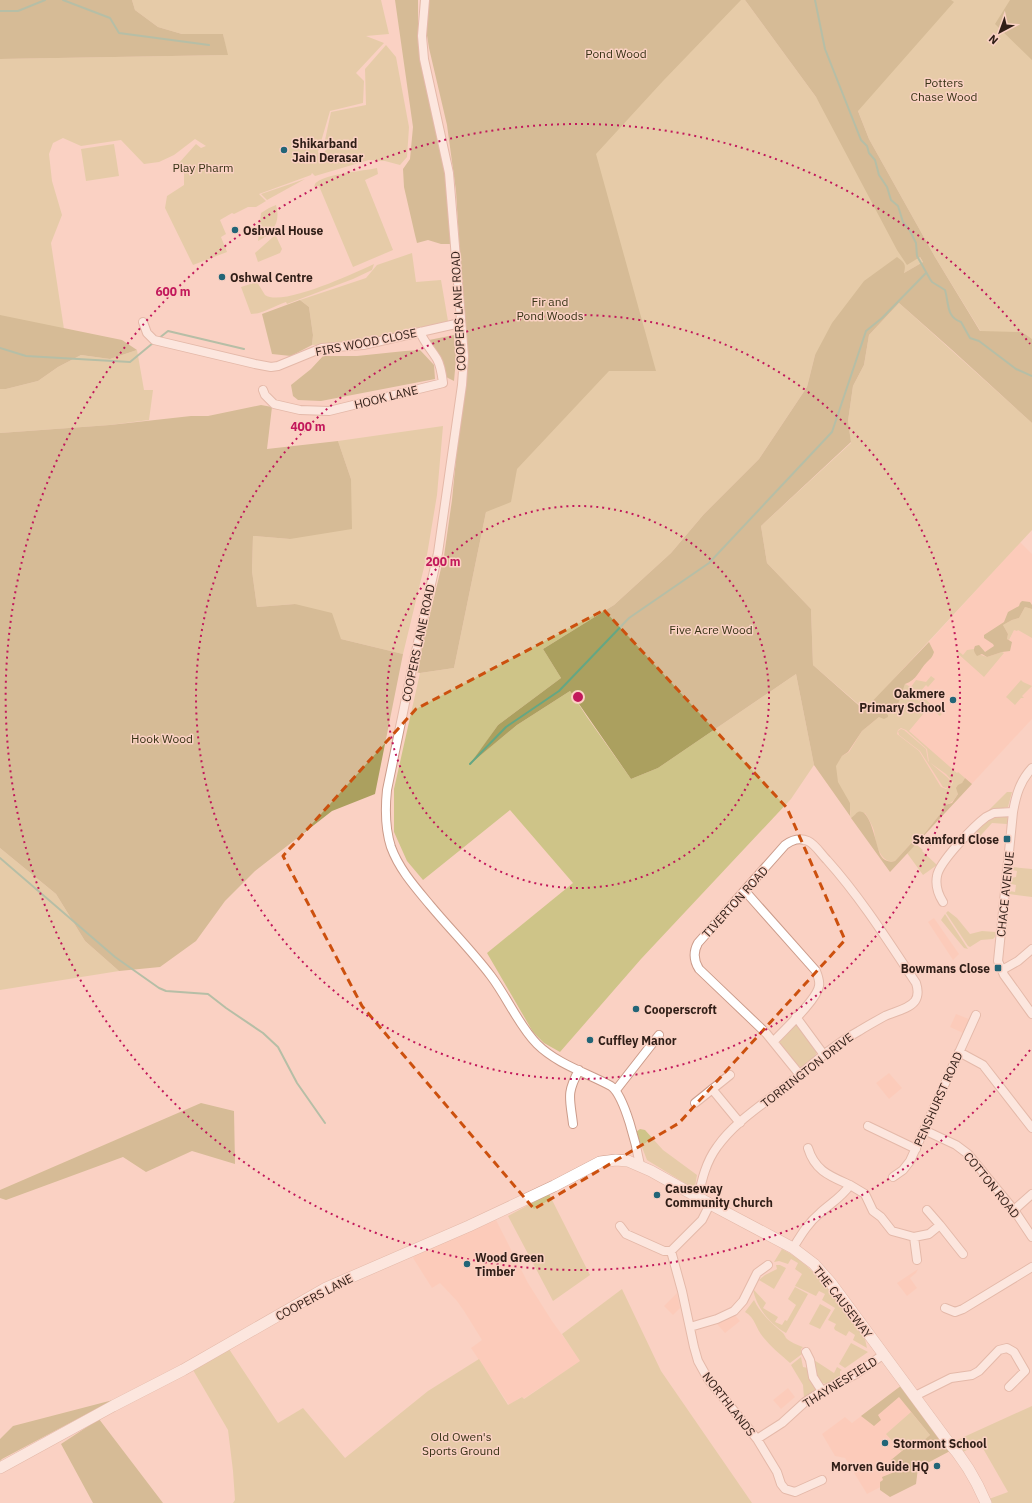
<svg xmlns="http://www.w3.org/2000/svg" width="1032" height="1503" font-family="'IBM Plex Sans',sans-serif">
<rect width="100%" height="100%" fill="#fad1c3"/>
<!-- built -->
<path fill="#ffc4b0" d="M1020,542L1032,554V719L890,872L814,765L882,690L929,642Z
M934,918L959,954L953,960L928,922Z
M956,1014L969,1019L963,1033L950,1027Z
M889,1073L902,1088L889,1099L876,1083Z
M496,1220L528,1283L552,1321L581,1361L523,1399L521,1397L509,1405L471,1348L482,1340L464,1311L457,1301L440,1283L432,1288L413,1258L416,1254Z
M918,1269L916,1273L910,1278L917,1288L907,1296L897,1283Z
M677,1293L680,1308L673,1315L664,1306Z
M734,1314L740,1321L725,1333L717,1324Z
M902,1385L950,1451L867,1494L845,1458L835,1456L822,1434L845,1417L852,1423Z
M788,1388L795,1397L781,1409L773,1400Z"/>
<!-- green -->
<path fill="#cec488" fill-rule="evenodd" d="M132,0H381L389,34L366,36L384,43L356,73L364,81L363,103L330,111L318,152L321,155L330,146L325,140L331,112L366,105L365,69L386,45L396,57L409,127L407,157L400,165L385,161L369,160L315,176L312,173L311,175L259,194L266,201L256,207H248L234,214L232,213L220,220L226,234L221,237L227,252L193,265L165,208L167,196L184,185V169L178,164L196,144L201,148L206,146L195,139L174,155L159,162L144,164L121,140L81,146L63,138L53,143L49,154L52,181L62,215L51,243L64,329L0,316V59L227,55L223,34H182L158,27L135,10Z
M552,0H745L816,97L923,262L904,273L815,355L807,387L759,459L704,514L671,553L614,605L543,649L561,678L498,725L472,762L517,725L570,691L587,717L631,779L658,768L796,674L814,765L791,799L641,959L560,1052L544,1043L533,1032L487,953L573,883L510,810L423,880L407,861L394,832V789L420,673L454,668L486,512L463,396L466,356L463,291L459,247Z
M834,0H1032V340L1022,332H981L935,257L869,139L821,16Z
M114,144L119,176L86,181L81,149Z
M377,168L378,174L365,180L393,250L353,267L319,186L314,187C315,184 315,183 317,182C327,174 363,171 377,168Z
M305,179L267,200L261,194Z
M276,205C281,222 273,234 258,241L261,213L269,208Z
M276,236L282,249L280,253L258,262L255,253L273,237Z
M412,253L416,282L441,280L448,321L364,343L312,345L313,335L309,307L300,300L366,278L377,265Z
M374,264L372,270L353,279L287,304L286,302C274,306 263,314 251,314L241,287L257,282L265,295C283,307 354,273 374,264Z
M899,303L1032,423V530L865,710L813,665L811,609L767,563L761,526L851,443L848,421L853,386L864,365L869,335Z
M137,350L144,390H153L149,420L110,425L0,433V389H6L38,381L58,367L81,355L110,359Z
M443,426L437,495L427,555L403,654L341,639L295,604L257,607L252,571L253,536L290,539L351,479L338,441Z
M1025,607L1032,609V638L1018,630L1017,631L1014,630L1009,640L1007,639L1008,634L1003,625L1012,620L1019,618Z
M974,649L975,653L987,657L1002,652L1004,653L984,677L956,652L957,650L963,655L967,650Z
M931,676L935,679L928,687L926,685L919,693L911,687L910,694L919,701L923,697L942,714L940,716L929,707L909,731L957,773L958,772L965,778C958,789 959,801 945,805L941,813L924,834L916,838L895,861L891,862C878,858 876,843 874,831C873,826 868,818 865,813L856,814L851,818L850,816C852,802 843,795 838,783C836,778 836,771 835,766L842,756L849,752L862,731L879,717L884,712L883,709L887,706L895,710L905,684L911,687L916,680L926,682ZM901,728L906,730L927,749L929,762L946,774L953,782L951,786L946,789L941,787L919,751L897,734L898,730Z
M1021,680L1023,682L1032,686L1022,696L1024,698H1021L1015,705L1006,697Z
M901,729L904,730L926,749L928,761L947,777L952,782L950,787L946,788L943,787L920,751L899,735L898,731Z
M1007,792H1012L1008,807L988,811Z
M1006,816L1008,819L1007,824L992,823L973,844L969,840C981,828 987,817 1006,816Z
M916,844L923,850L922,851L937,865L923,875L907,853Z
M0,848L56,894L85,941L119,971L0,990Z
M1012,867L1032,869V897L1009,894L1010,891L1015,892L1016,885L1011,884V878L1016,877L1017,871L1012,870Z
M948,911L957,918L970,934L982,931L996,932L995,937L993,939L981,940L970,947L968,946L946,913Z
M945,914L968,949L964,948L941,920Z
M796,1023L817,1051L815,1057L802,1068L799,1066L798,1067L779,1042V1040Z
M640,1129L645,1130L663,1150L697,1175L695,1186L691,1187L647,1160L636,1132Z
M549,1194L590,1275L553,1301L508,1216Z
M782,1249C819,1268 841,1306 865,1339L867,1348L853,1340L855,1335L849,1331L846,1336L835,1330L834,1328L836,1324L828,1320L835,1308L822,1300L825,1294L819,1291L816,1296L795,1286L802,1274L795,1269L798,1263L791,1259L788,1264L779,1261L774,1262Z
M776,1265H780L786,1268L774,1289L759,1280L765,1275L777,1269Z
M795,1287L808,1294L786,1333C770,1324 756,1307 753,1289L766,1303L763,1308L778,1317L775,1322L782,1325L785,1320L787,1321L796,1305L788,1299Z
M622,1289L661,1371L752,1503H233L235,1500L233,1471L228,1430L193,1370L229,1349L278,1423L303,1408L345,1458L428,1391L479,1359L508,1405L522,1397L524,1399L580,1361L562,1334Z
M754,1300C761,1314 771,1323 783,1333C784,1334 785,1336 786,1338C790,1342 797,1345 803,1347L801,1349L802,1354L790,1363C780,1354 771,1347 763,1337C756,1329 755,1317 745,1312Z
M820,1304L831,1310L820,1329L809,1324Z
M851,1343L868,1352L845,1368L839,1364Z
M801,1357L803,1367L808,1368L816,1386V1389L804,1398L803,1385L791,1365Z
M814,1360L834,1373L837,1367L842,1370L840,1371V1378L827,1384L821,1383L815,1371Z
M1032,1406V1503H990L989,1499L1008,1492L981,1445L978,1444L963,1452L955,1441Z
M911,1412L930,1435L918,1446L913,1441L901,1451L886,1434Z"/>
<!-- forest -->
<path fill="#aba05f" d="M0,0H132L135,10L158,27L182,34H223L228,55L0,59Z
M395,0H418V35L424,76L446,173L451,244H441L428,240L417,243L415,235L404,187L403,169L410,159L413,127Z
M428,0H741L663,81L596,154L656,371H609L517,469L511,502L486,512L454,668L420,673L416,672L444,556L452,500L466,356L456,191L447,125L429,48L426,29Z
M745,0H951L954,2L858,111L869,139L935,257L980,331L1022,332L1032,339V423L951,349L899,303L869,335L864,365L853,386L848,421L851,442L761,526L767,563L811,609L813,665L864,710L929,642L934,652C932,658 931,658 927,662C919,670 917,680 905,684L898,704H894L892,709L887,706L883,709L884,712L888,715V717L884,719L879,717L862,731L848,752L842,756L836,766L838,782L850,803V816L814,765L796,674L658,768L631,779L570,691L517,725L470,764L498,725L561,678L543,649L614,605L671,553L704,514L759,459L807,387L815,355L832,323L864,281L897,257C905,263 906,264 904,273L923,262L920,257L907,265L897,250L816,97Z
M1010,0H1032V60L995,24Z
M300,300L309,307L313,335L312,345L291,356L272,354L262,314Z
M0,315L122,340L137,350L110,359L81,355L58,367L38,381L6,389H0Z
M454,335L456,359L454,381L446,377L441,357L429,340Z
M420,350L434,365L435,379L321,401L298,400L293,396L291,385L311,369L323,356H357L405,351Z
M261,405L272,407L267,449L338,441L351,479L352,529L290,539L253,536L252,571L257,607L295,604L332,613L341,639L403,654L375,794L332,811L255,871L225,901L196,941L160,967L119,971L85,941L56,894L0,848V433L110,425L191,416H208Z
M1022,601L1030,602L1032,605V609L1025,607L1019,618L1012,620L1003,625L1008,634L1007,639L1012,642L1010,651L1002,652L987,657L982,654L977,656C974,652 973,650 975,646L979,645L985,652L994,646L993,644L984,638V635L1004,622L1008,612L1019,606L1020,603Z
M965,778L972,784L890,872L851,818C854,816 856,813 858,812C871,807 876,848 881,856C883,860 888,861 891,862L895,861L916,838L924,834L941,813L945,805L952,803L958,794L956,788L958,785L962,783Z
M201,1103L234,1111L235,1164L192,1151L146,1172L123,1157L6,1200L0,1198V1190Z
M902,1385L950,1451L918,1468L916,1484L890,1497L880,1490V1482L883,1480L882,1477L897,1471L891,1460L908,1446L914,1449L930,1435L899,1397L878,1415L881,1420L874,1426L861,1416Z
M113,1400L2,1459L0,1461V1439L13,1426Z
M99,1419L163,1503H93L61,1444Z"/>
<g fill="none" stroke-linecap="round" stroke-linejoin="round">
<!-- stream -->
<path stroke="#64a784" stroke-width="2" d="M63,0L110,18L119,33L209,45
M815,0L825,49L861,140L867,146L869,153L875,160L879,175L887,187L891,200L898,206L903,222L910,231L916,243L917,256L930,279L932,282L945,290C949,303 946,317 961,322L970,338L979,341L1016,369L1032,376
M0,11H18L45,0
M158,339L168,331L244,349
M0,348L26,356L130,362L153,343
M470,764L506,727L559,691L629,618L709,563L832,432L866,331L882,318L926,273
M0,858L115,957L159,988L166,991L208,994L226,1008L263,1033L278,1047L297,1083L325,1123"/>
<!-- minor casing -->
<g stroke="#cb9b8a" stroke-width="10">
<path id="minor" d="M425,0L422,36L424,59L449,173L464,356L462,385L438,553L412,669L387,790C385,809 385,828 391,847C399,869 415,887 430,905C450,929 472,951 491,976C507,997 519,1026 537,1044C557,1064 587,1073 611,1086C625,1096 637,1148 640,1165
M143,322L147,333L154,340L255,364L271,367L278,366L322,348L363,345L460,323
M263,390L265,395L274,404L300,410L329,411L443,383C442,375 441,366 437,359C431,349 424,342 420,332
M1032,768C1020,781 1016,795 1013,812L998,961L1004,975L1032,1014
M745,891L816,971C818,976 820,981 819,986C817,1000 784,1030 774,1041
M943,902C938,894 935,886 937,876C939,862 974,826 986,817L994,813L1013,812
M1002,970L1018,961L1032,949
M796,1017L824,1055
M959,1052L983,1065L1032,1128
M712,1089L740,1123
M616,1090L659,1035
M695,1103L730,1075
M573,1124C570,1098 566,1094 579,1070
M868,1126L916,1149
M924,1130L956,1145L968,1154L1014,1210L1032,1237
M808,1148C815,1171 830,1176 850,1185
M893,1177L903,1170L910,1161L976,1015
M698,1198C702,1179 706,1162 717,1147C733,1124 759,1107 781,1090C806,1070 830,1047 859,1031C867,1026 876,1021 885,1016C894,1012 909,1009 915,1001C919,995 918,989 916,983C888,941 861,898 827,860C821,854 815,844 808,841C799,837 792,840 785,845L698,943C693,952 694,961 699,969L766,1033L800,1075
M927,1210L940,1225
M1014,1210L1032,1194
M620,1226L626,1234L664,1251H671L702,1220L710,1204
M793,1248C801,1235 808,1223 820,1213C831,1203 842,1197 850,1185L865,1194L873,1211L881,1217L892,1231L914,1237
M671,1251L682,1291L694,1347L698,1361L708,1379L757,1439L777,1472L781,1484L785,1489L795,1492L822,1480
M917,1260L914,1237L929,1234L940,1225L963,1254
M945,1308L955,1312L963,1309L1032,1267
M690,1327L717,1319L734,1311L743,1301L757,1273L768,1265
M806,1352L810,1360L813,1377L822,1391
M915,1396L951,1378L972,1375L979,1371L999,1350L1007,1348L1014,1352L1025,1371L1009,1387
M757,1439L782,1423L805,1402L822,1391L856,1374L884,1354"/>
</g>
<!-- secondary casing -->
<g stroke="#cb9b8a" stroke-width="12">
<path id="secondary" d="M0,1468L113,1406L183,1370L326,1288L469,1226L554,1186L600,1162L616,1160L628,1161L651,1171L710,1204L793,1248L814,1264L831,1283L946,1439C964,1459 976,1479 986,1503"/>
</g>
<!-- minor -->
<use href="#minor" stroke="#fff" stroke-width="8"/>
<!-- secondary -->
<use href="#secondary" stroke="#fff" stroke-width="11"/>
</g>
<!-- marked area -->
<path d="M0 0H1032V1503H0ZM604,610L787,808L845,940L679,1123L534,1209L362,1006L283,856L416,709Z" fill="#fad1c3" fill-opacity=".55" fill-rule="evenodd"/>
<path fill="none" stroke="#cc500e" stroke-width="3" stroke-dasharray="8 5" stroke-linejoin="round" d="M604,610L787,808L845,940L679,1123L534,1209L362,1006L283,856L416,709Z"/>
<!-- distance rings -->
<g fill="none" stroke="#c2185b" stroke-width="2" stroke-dasharray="2 4">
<circle cx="578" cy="697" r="191"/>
<circle cx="578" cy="697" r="382"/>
<path d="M1030 1050A573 573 0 1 1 1030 344"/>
</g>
<!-- markers -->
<g fill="#226577" stroke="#fad1c3" stroke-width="1.5">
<circle cx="284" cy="150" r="4"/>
<circle cx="235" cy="230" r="4"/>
<circle cx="222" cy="277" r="4"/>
<circle cx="953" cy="700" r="4"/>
<rect x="1003" y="835" width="8" height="8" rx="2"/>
<rect x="994" y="964" width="8" height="8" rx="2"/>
<circle cx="636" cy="1009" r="4"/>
<circle cx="590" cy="1040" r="4"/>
<circle cx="657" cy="1195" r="4"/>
<circle cx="467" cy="1264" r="4"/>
<circle cx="885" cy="1443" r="4"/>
<circle cx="937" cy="1466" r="4"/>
</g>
<g text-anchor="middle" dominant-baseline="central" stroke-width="3" stroke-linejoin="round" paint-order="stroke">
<!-- park labels -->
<g font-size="12" fill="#383315" stroke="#fad1c3">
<text x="616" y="53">Pond Wood</text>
<text x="944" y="82">Potters<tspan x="944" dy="14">Chase Wood</tspan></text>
<text x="203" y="167">Play Pharm</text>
<text x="550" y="301">Fir and<tspan x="550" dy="14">Pond Woods</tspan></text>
<text x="711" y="629">Five Acre Wood</text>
<text x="162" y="738">Hook Wood</text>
<text x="461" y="1436">Old Owen's<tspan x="461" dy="14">Sports Ground</tspan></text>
</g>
<!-- poi labels -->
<g font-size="12" font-weight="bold" fill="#301e17" stroke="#fad1c3" text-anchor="start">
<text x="292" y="143">Shikarband<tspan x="292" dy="14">Jain Derasar</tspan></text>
<text x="243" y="230">Oshwal House</text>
<text x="230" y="277">Oshwal Centre</text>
<text x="945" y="693" text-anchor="end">Oakmere<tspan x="945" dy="14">Primary School</tspan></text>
<text x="999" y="839" text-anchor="end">Stamford Close</text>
<text x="990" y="968" text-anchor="end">Bowmans Close</text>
<text x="644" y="1009">Cooperscroft</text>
<text x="598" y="1040">Cuffley Manor</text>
<text x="665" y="1188">Causeway<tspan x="665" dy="14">Community Church</tspan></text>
<text x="475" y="1257">Wood Green<tspan x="475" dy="14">Timber</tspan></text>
<text x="893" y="1443">Stormont School</text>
<text x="929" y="1466" text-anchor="end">Morven Guide HQ</text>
</g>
<!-- street labels -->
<g font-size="12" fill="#301e17" stroke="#fad1c3">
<text transform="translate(458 311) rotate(-93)">COOPERS LANE ROAD</text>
<text transform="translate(366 342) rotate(-11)">FIRS WOOD CLOSE</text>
<text transform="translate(386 397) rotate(-14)">HOOK LANE</text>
<text transform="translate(418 643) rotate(-78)">COOPERS LANE ROAD</text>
<text transform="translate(1005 894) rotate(-84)">CHACE AVENUE</text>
<text transform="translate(735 902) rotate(-48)">TIVERTON ROAD</text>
<text transform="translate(807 1070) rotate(-38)">TORRINGTON DRIVE</text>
<text transform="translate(938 1099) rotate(-66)">PENSHURST ROAD</text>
<text transform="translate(992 1185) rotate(51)">COTTON ROAD</text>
<text transform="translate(314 1297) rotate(-28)">COOPERS LANE</text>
<text transform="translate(843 1302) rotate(52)">THE CAUSEWAY</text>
<text transform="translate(840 1382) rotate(-32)">THAYNESFIELD</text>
<text transform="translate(729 1404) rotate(52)">NORTHLANDS</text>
</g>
</g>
<circle cx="578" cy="697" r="6" fill="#c2185b" stroke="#fad1c3" stroke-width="2"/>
<g font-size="12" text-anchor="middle" font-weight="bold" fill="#c2185b" stroke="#fad1c3" stroke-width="3" stroke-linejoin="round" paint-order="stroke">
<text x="173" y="296">600 m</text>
<text x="308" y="431">400 m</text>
<text x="443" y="566">200 m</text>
</g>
<!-- north arrow -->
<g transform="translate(1000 32) rotate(221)" stroke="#fad1c3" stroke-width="3" paint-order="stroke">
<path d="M0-3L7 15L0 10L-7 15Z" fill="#301e17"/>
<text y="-6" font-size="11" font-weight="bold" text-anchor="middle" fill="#301e17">N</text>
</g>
</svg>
